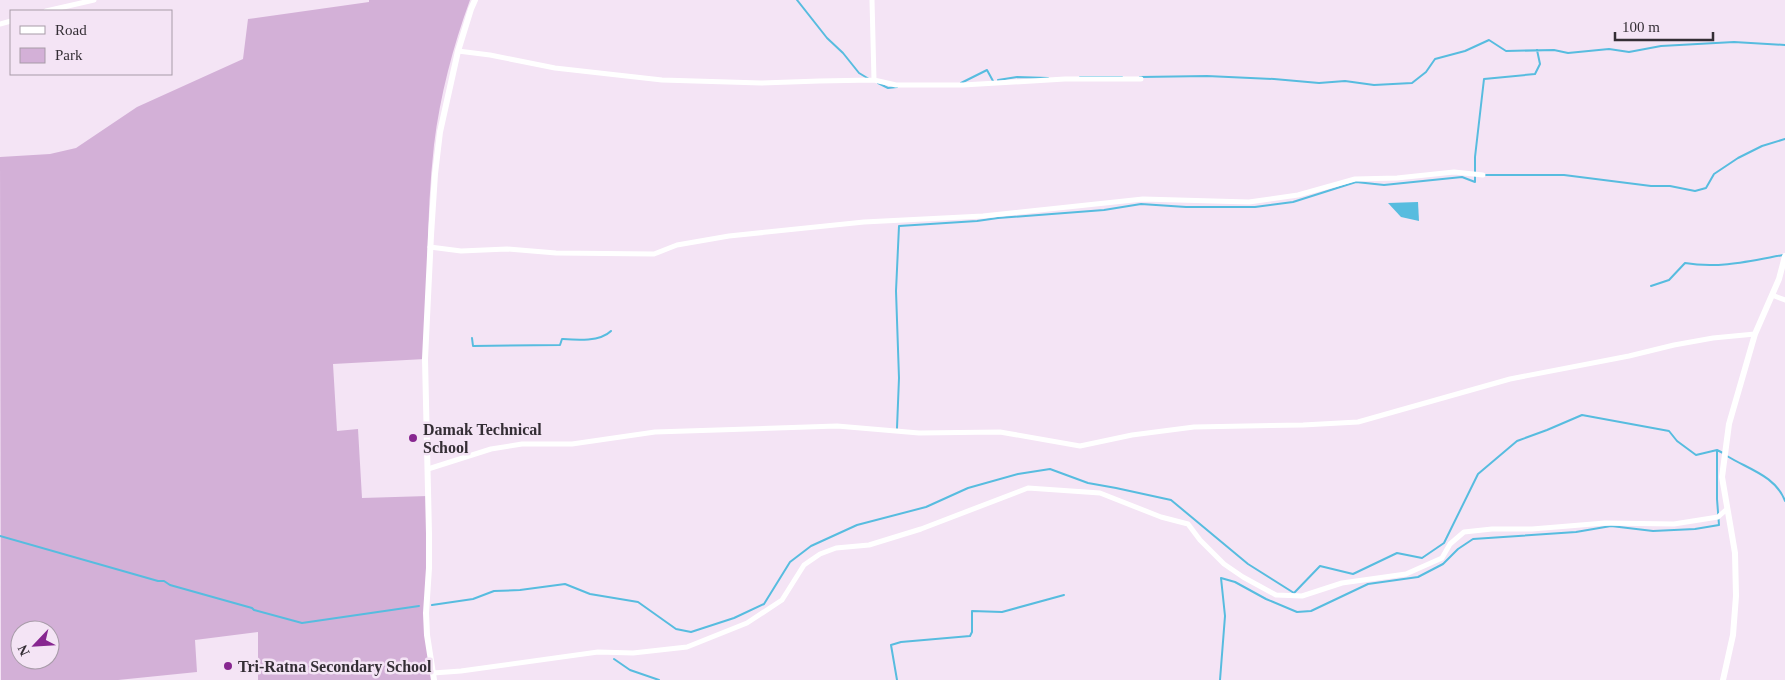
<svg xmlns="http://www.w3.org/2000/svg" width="1785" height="680" font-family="Georgia,serif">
<rect width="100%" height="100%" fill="#f4e4f5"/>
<!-- green -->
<path fill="#d3b0d7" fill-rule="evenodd" d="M369,0H470C453,46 440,96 434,145C426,215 428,287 425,359L333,364L337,431L358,429L362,498L428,496L425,613L434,680H258V632L195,640L197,672L118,680H1L0,157L50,154L76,148L137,107L243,59L248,19L369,2ZM20,630H50V660H20Z"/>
<!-- water -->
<path fill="#57bcdf" d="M1418,202L1419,221L1401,217L1388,203Z"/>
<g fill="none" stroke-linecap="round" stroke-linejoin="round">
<!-- stream -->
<path stroke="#57bcdf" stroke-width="2" d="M797,0L827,38L843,53L859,73L869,79
M1080,77H1122
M1140,77L1207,76L1274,79L1319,83L1345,81L1374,85L1412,83L1426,72L1435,59L1465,51L1489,40L1506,51L1554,50L1568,53L1609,49L1629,52L1661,46L1734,42L1785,45
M998,80L1017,77L1048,78
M878,83L888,88L897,87
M961,83L987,70L993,81
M1484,175H1564L1651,186H1670L1695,191L1706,188L1714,174L1738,158L1762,146L1785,139
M1651,286L1669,280L1685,263C1718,269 1750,261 1783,255
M472,338L473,346L560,345L562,339C576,340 600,342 611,331
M897,428L899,378L896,291L899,226L977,221L998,218L1104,210L1141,204L1186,207H1255L1293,202L1356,182L1384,185L1462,177L1475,182V157L1484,79L1535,74L1540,64L1537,50
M1727,456C1748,469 1776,476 1785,501
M0,536L158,581H164L170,585L252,608L254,610L302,623L419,606
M432,605L473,599L494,591L520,590L565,584L590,594L638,602L676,629L691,632L734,618L764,604L790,562L811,546L857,525L926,507L968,488L1018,474L1050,469L1088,483L1116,488L1171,500L1248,564L1294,593L1320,566L1353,574L1397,553L1422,558L1444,543L1478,474L1517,441L1547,430L1582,415L1669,431L1677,441L1696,455L1717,450L1723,453
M614,659L630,670L659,680
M897,680L891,645L901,642L970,636L972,632V611L1002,612L1064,595
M1220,680L1225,616L1221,578L1235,582L1266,599L1297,612L1311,611L1368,584L1418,577L1443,564L1458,549L1473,539L1576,532L1611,526L1653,531L1695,529L1719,525L1717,499V451"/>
<!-- minor -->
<path stroke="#fff" stroke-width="5" d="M872,0L874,80
M46,11L94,0
M0,24L11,21
M458,51L490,55L555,68L662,80L761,83L819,81L874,80L896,85H963L1065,79H1141
M430,247L461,251L507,249L556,253L654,254L677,245L729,236L864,222L983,216L1143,199L1249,202L1298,195L1355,179L1397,178L1454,172L1483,175
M1772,295L1785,300
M428,469L491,449L522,444H572L655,432L837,426L919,433L1000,432L1080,446L1132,435L1194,427L1303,425L1358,422L1510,379L1629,356L1674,345L1713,338L1755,334
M433,673L461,671L598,652L633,653L687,647L747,623L782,600L804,565L820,554L836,548L869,545L921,529L1028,488L1100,493L1161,517L1188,524L1200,540L1224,564L1243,577L1276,595L1302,596L1342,583L1406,574L1442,558L1450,544L1464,532L1492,529H1532L1605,523L1674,524L1718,517L1727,509"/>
<!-- tertiary -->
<path stroke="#fff" stroke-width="6" d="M434,680L427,635L426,613L429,568V534L425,359L431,235L435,174L440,132L458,51L471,9L475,0
M1723,680L1733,635L1736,596L1735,553L1722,477L1729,424L1755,334L1779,279L1785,256"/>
</g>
<!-- markers -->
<g fill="#872690" stroke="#f4e4f5" stroke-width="2">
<circle cx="413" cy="438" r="5"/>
<circle cx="228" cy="666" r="5"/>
</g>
<g text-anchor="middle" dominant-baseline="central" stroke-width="5" stroke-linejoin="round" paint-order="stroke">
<!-- poi labels -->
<g font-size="16" font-weight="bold" fill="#342e35" stroke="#f4e4f5" text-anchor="start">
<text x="423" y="429">Damak Technical<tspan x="423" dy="18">School</tspan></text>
<text x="238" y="666">Tri-Ratna Secondary School</text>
</g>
</g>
<!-- legend -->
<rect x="10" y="10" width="162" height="65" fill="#f4e4f5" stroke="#a79ba8"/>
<rect x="20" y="26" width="25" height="8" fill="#ffffff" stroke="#a79ba8"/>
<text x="55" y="35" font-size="15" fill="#342e35">Road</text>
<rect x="20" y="48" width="25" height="15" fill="#d3b0d7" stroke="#a79ba8"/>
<text x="55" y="60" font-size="15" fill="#342e35">Park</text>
<!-- north arrow -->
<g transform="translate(35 645) rotate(245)"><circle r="24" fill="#f4e4f5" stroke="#a79ba8"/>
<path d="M0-4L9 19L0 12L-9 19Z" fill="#872690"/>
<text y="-8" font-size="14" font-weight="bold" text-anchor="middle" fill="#342e35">N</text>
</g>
<!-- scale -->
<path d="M1615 32v8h98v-8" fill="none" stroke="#342e35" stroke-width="2.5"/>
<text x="1622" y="32" font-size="15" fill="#342e35" stroke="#f4e4f5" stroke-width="4" paint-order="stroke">100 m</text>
</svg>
